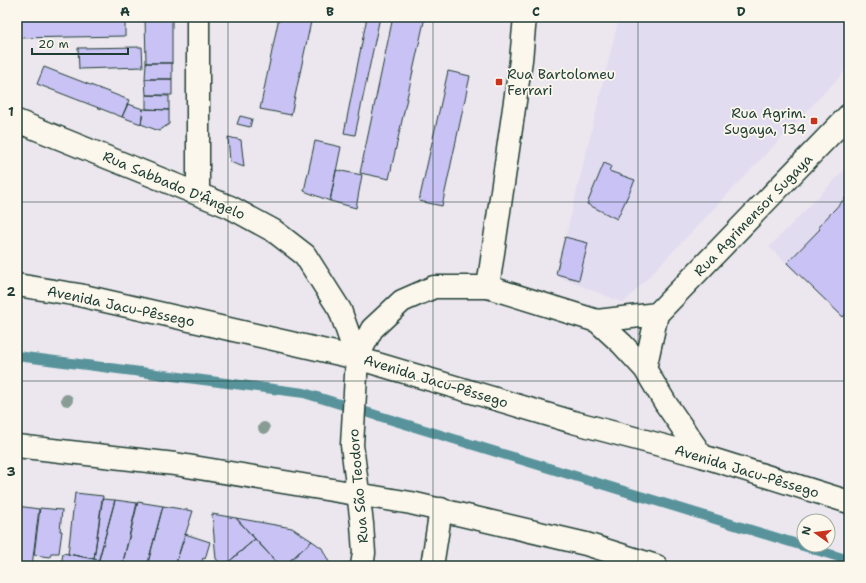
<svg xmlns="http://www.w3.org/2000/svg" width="866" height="583" font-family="'Shantell Sans',sans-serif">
<rect width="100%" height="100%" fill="#ece7ee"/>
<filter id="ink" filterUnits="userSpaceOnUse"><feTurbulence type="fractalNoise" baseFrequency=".025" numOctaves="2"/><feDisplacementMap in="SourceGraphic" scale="8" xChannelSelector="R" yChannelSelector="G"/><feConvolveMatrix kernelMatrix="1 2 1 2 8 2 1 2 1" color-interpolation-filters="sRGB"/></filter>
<g filter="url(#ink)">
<!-- built -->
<path fill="#e2dcf0" d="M619,17H849V67L624,303L556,276Z
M849,165V324L769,247Z"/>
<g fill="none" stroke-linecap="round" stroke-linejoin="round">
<!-- stream -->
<path stroke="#59939b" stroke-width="10" d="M17,356L304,393L849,560"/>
</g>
<!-- building -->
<path fill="#c9c2f4" stroke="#1f3d34" d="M17,17H125V36L17,38Z
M145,17H172V63H146Z
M279,17H312L291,115L260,109Z
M367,17H380L355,135L344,133Z
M393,17H425L389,179L360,173Z
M142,47L143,67L79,69L78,48Z
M146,63H172V79H145Z
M44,67L129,100L122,117L37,84Z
M448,71L470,76L442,206L419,201Z
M145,79H172V95H146Z
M146,95L169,96V110L146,109Z
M128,104L143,109L141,124L122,117Z
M143,109L169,110V124L159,131L141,124Z
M240,116L252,119L250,127L237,124Z
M228,137L241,140L244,167L230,162Z
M315,141L341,147L330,201L304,191Z
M604,163L611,166L609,171L635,180L617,219L587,204Z
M336,170L362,175L356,208L330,201Z
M849,194V310L843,317L787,263L820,229L818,227Z
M565,237L588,243L579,280L556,274Z
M75,493L103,496L94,559L68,554Z
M102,499L115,500L99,560L94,559Z
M115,500L137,503L122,566H97Z
M138,502L163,506L147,566H122Z
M17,506L39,509L32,566H17Z
M163,506L193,511L175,566H147Z
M40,508L62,510L60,531H62L59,553H51L50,557L34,555Z
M212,514L236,518L255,539L224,566L216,559Z
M236,518L292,528L312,541L284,566H280Z
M185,534L210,542L205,559L203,558L200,566L196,564V566H175Z
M255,539L280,566H224Z
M312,541L322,548L331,566H284Z
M63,553L99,560L97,566H61Z
M33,562L49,564L48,566H32Z"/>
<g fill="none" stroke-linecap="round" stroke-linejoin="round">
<!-- minor casing -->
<g stroke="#1f3d34" stroke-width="25">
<path id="minor" d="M198,193V17
M488,287L521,60L525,17"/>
</g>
<!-- major casing -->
<g stroke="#1f3d34" stroke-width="25">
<path id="major" d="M17,121L230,207L274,231L305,255L340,310L357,358
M597,321L657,314
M645,369L657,314L849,115
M362,566L364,553L362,524L352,445L357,358L372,329L402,301L434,287H488L597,321L622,344L645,369L666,404L702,456"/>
</g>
<!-- highway casing -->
<g stroke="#1f3d34" stroke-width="25">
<path id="highway" d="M17,285L79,295L357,358L573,422L702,456L849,502
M17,446L175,464L411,503L586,544L656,566
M432,566L441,509"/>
</g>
<!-- minor -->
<use href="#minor" stroke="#fbf7ec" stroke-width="22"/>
<!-- major -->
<use href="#major" stroke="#fbf7ec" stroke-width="22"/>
<!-- highway -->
<use href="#highway" stroke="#fbf7ec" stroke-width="22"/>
</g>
<!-- trees -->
<g fill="#889c95">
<circle cx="67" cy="400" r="6"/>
<circle cx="264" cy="428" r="6"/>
</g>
</g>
<!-- grid -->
<path fill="none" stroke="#1f3d34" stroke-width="1" stroke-opacity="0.55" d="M228,17V566M433,17V566M638,17V566M17,202H849M17,381H849"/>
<!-- markers -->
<g fill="#c8321e" stroke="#fbf7ec" stroke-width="1.5">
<rect x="495" y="78" width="8" height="8" rx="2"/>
<rect x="810" y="117" width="8" height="8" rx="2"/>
</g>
<g text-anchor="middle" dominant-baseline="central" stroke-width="3.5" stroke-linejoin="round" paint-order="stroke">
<!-- poi labels -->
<g font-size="14" fill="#1f3d34" stroke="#fbf7ec" text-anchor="start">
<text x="507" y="74">Rua Bartolomeu<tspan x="507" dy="16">Ferrari</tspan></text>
<text x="806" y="113" text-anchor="end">Rua Agrim.<tspan x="806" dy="16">Sugaya, 134</tspan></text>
</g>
<!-- street labels -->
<g font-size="14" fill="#1f3d34" stroke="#fbf7ec">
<text transform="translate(174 185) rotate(23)">Rua Sabbado D'Ângelo</text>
<text transform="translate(753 215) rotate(-46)">Rua Agrimensor Sugaya</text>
<text transform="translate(121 306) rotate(12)">Avenida Jacu-Pêssego</text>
<text transform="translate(436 381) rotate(17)">Avenida Jacu-Pêssego</text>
<text transform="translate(747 471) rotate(17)">Avenida Jacu-Pêssego</text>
<text transform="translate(358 486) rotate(-95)">Rua São Teodoro</text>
</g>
</g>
<!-- margin -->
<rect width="866" height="583" fill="none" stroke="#fbf7ec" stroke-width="44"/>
<!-- north arrow -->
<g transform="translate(816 533) rotate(284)"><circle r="19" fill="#fbf7ec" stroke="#a3ada2"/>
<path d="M0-3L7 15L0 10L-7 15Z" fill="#c8321e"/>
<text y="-6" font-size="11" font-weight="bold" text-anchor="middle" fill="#1f3d34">N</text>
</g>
<!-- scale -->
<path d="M32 48v6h96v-6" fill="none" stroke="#1f3d34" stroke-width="2"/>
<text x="38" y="48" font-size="12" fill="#1f3d34" stroke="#fbf7ec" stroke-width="3" paint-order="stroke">20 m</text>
<rect x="22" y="22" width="822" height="539" fill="none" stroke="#1f3d34" stroke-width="1.5"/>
<g font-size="13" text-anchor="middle" font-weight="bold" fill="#1f3d34">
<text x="125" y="16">A</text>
<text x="330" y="16">B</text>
<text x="536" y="16">C</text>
<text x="741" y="16">D</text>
<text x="11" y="116">1</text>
<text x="11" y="296">2</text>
<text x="11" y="476">3</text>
</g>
</svg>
